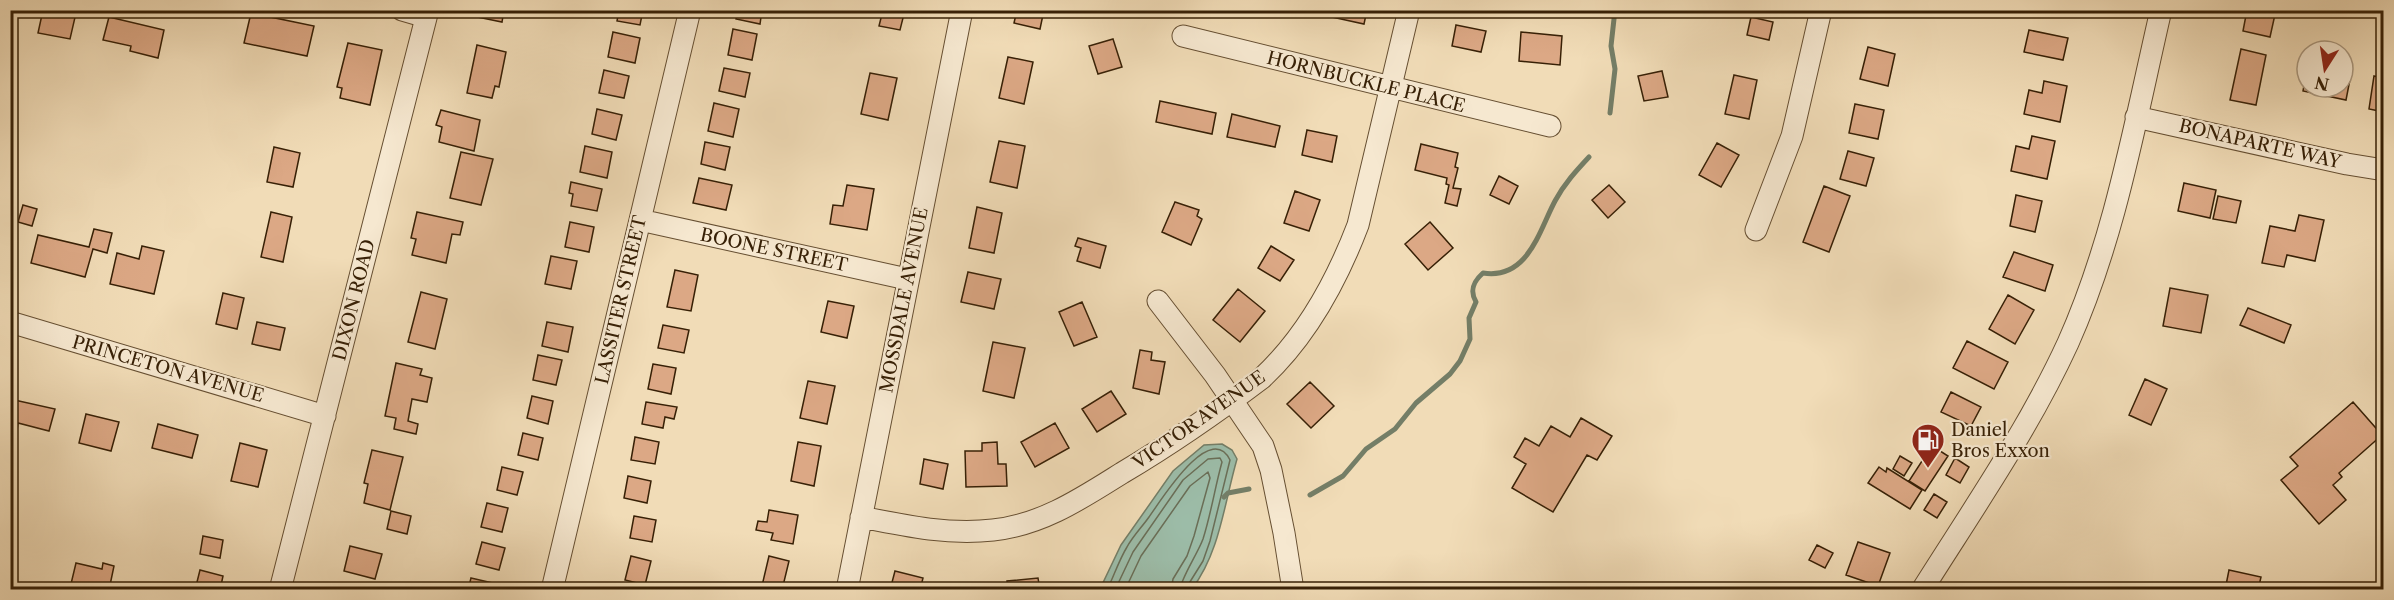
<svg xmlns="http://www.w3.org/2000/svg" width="2394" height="600" font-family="'Libre Caslon Text',serif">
<rect width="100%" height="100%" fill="#f1dcb7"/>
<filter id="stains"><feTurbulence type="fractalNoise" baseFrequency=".00333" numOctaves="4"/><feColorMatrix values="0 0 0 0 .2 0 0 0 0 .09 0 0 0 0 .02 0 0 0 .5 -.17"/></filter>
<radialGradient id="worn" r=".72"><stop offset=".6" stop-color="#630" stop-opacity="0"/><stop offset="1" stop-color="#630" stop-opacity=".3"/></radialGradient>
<!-- water -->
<path fill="#9cbca8" stroke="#747e67" stroke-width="1.5" d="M1222,444L1232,450L1237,459C1224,504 1220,552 1192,589H1100L1121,545L1173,471L1204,445Z"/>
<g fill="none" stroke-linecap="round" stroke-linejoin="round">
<!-- shore -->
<path stroke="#6a6e57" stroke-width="1.5" d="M1107,590C1114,576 1119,560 1127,547C1133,536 1142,527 1149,517C1160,502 1210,420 1230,460L1210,541L1203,561L1188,585L1187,590
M1115,590L1133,552L1183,480L1208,459L1220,458L1222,462C1215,487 1211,514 1203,539C1198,553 1180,580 1180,590
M1125,590L1141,556L1190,486L1208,472L1210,478L1194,536L1187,556L1173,579L1171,590"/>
<!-- stream -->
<path stroke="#747e67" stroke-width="5" d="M1610,113L1615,69L1611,46L1615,10
M1310,495L1343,476L1366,449L1395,429L1416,403L1450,374L1460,361L1470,339L1469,318L1476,302C1469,290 1474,281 1483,273C1528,280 1539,231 1555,201C1564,184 1576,171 1589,157
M1224,497L1228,493L1249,489"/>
</g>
<!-- building -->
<path fill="#dca885" stroke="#372006" stroke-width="1.5" d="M43,10L76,13L70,39L38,33Z
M478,10H504L502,22L477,17Z
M619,10H643L640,25L617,21Z
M738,10H762L760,24L736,19Z
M883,10H905L900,30L879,26Z
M1017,10H1044L1040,29L1014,23Z
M1328,10H1367L1364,24L1327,16Z
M2247,10H2276L2270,37L2243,31Z
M251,13L314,26L307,56L244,43Z
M109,17L164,30L158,58L130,51L131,46L103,40Z
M1751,17L1773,22L1769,40L1747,35Z
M1456,25L1486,31L1481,52L1452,46Z
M733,29L757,34L752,60L728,55Z
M2029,30L2068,38L2063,60L2024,52Z
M613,32L640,38L635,63L608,57Z
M1521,32L1562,36L1560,65L1519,61Z
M1113,39L1122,67L1098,74L1089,46Z
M348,43L382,50L370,105L340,98L342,88L337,87Z
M477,45L506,52L499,87L495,86L492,98L467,93Z
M1868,47L1895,54L1888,86L1860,79Z
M2241,49L2266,55L2256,105L2230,100Z
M1008,57L1033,62L1024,104L999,98Z
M2343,67L2352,69L2346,100L2303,91L2307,70V87H2343Z
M724,68L750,73L745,97L719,91Z
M604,70L629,76L624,98L599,93Z
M1662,71L1668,97L1644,101L1638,76Z
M870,73L897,78L888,120L861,114Z
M1734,75L1757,80L1749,119L1725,114Z
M2374,76L2384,78V112L2369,109Z
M2044,81L2067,86L2060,122L2024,114L2029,90L2042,93Z
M1160,101L1216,113L1212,134L1156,122Z
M714,103L739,109L733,137L708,131Z
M1855,104L1884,110L1878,139L1849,133Z
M597,109L622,115L616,140L592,134Z
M441,110L480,120L474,151L439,142L442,127L436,125Z
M1232,114L1280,126L1275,147L1227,137Z
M1307,130L1337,136L1332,162L1302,155Z
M2032,136L2055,141L2047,179L2011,171L2016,146L2029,149Z
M999,141L1025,146L1017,188L990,182Z
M705,142L730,147L725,170L701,164Z
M1717,143L1739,155L1721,187L1699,175Z
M1421,144L1458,153L1455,167L1458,168L1453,188L1461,189L1457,206L1445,203L1449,185L1446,184L1447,178L1415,170Z
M585,146L612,152L607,178L580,172Z
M274,147L300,153L293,187L267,182Z
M1848,151L1874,158L1866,186L1840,179Z
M461,152L493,159L481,205L450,198Z
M1499,176L1518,186L1509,204L1490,195Z
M699,178L732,185L726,210L693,203Z
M571,182L602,189L597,211L571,206L573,194L569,193Z
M2184,183L2216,190L2210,218L2178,211Z
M847,185L874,189L867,230L830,224L833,205L843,206Z
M1609,185L1625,202L1608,218L1592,200Z
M1824,186L1850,196L1829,252L1803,242Z
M1295,191L1320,200L1309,231L1284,223Z
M2016,195L2042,201L2035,232L2010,226Z
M2218,196L2241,201L2236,223L2213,219Z
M1175,202L1199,210L1197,216L1202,219L1191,245L1162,232Z
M23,205L37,209L32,226L18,222Z
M977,207L1002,213L994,253L969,248Z
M271,212L292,217L283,262L261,257Z
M417,212L463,222L460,235L452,234L446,263L412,255L416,239L411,238Z
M2299,215L2324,220L2315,261L2287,255L2284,267L2262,263L2270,226L2295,231Z
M570,222L594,227L589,252L565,247Z
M1430,222L1453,248L1428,270L1405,244Z
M10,227L17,229L10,249Z
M94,229L112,233L107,253L93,249L85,277L31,263L38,235L89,247Z
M1078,238L1106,246L1100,268L1077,261L1081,248L1075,246Z
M142,246L164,251L154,294L110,284L117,253L139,259Z
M1271,246L1294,260L1280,281L1258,268Z
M2014,252L2053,265L2045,291L2003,277Z
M551,256L577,261L571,289L545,284Z
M675,270L698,275L691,311L667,307Z
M968,272L1001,279L994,309L961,302Z
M2170,288L2208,295L2201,333L2163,326Z
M1238,289L1265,311L1240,342L1213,320Z
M421,292L447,299L435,349L408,342Z
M223,293L244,298L237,329L216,324Z
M2008,295L2034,310L2015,344L1989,329Z
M828,301L854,306L847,338L821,332Z
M1082,302L1097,337L1074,346L1059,312Z
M2248,308L2291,325L2284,343L2240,325Z
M257,322L285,328L280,350L252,344Z
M547,322L573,327L568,352L542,346Z
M663,325L689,330L684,353L658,348Z
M1967,341L2008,362L1994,389L1953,368Z
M993,342L1025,348L1014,398L983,391Z
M1140,350L1152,352L1151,360L1165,362L1159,394L1133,388Z
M538,355L562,360L556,385L533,380Z
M396,363L422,369L420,375L432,378L427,402L412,399L408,421L418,424L416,434L394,429L396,418L385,416Z
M653,364L676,368L671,394L648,389Z
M2145,379L2167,389L2151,425L2129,415Z
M808,381L835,386L827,424L800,418Z
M1310,382L1334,406L1311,428L1287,404Z
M1111,391L1126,414L1097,432L1082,409Z
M1951,392L1981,407L1971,426L1941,412Z
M532,396L553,401L548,424L527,418Z
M10,399L55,409L49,431L18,423L17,430L10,428Z
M646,402L677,407L674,419L665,417L663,428L642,424Z
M2353,402L2382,435L2339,473L2342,477L2333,485L2346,500L2319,524L2281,480L2298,466L2290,457Z
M86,414L119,422L111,451L79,443Z
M1581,418L1612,436L1597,460L1587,455L1553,512L1512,488L1526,464L1514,457L1525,438L1539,446L1551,426L1570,437Z
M1055,423L1069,448L1035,467L1021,442Z
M158,424L198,435L192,458L152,448Z
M523,433L543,438L538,460L518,455Z
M635,437L659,442L655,464L631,460Z
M798,442L821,446L814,486L791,481Z
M997,442L998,464H1006L1007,486L966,487L965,451H982V443Z
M1926,442L1948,456L1925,491L1909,481L1924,458L1918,454Z
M240,443L267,450L258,487L231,481Z
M372,450L403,457L390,510L364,503L368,484L364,483Z
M1900,456L1912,463L1904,476L1893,469Z
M1955,458L1969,467L1960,483L1946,475Z
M924,459L948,464L943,489L920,484Z
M502,467L523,472L517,495L497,490Z
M1879,467L1886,472L1887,468L1922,490L1910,509L1868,483Z
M628,476L651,481L647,503L624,498Z
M1934,494L1947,502L1937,518L1924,510Z
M487,503L508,508L502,532L481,527Z
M769,510L798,515L793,544L771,540L773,533L756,530L758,521L767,522Z
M391,511L411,516L407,534L387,529Z
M634,516L656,520L652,542L630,538Z
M203,536L223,540L220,558L200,554Z
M482,542L505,548L499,570L476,564Z
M1858,542L1890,553L1878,586L1846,575Z
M1817,545L1833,553L1825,568L1809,560Z
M350,546L382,554L375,579L344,571Z
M631,556L651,561L645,585L625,580Z
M769,556L789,561L782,590H761Z
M76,563L102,569L103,563L114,566L109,590L70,588Z
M200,570L223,576L220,590H195Z
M2229,570L2261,577L2258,590H2225Z
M895,571L923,578L920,590H890Z
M471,578L506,586L505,590H468Z
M1038,578L1040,590H1008L1007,581Z
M952,584H984L983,590H951Z"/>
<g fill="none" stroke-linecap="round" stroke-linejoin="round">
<!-- minor casing -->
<g stroke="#664f32" stroke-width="23">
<path id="minor" d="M402,10L426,17
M1183,36L1550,126
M2136,117L2347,164L2384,170
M640,220L907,279
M1756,230L1792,136L1821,10
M1158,301L1215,375L1263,446L1271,470L1284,533L1293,590
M10,322L325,416
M861,517C906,526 948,535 993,530C1042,525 1082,498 1122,473C1171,444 1217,412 1262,378C1306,337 1337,280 1358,225L1409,10
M280,590L428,10
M552,590L690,10
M847,590L962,10
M1922,590C1973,509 2028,430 2068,343C2115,238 2135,122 2161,10"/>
</g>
<!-- minor -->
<use href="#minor" stroke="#f6e8d0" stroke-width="21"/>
</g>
<!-- icons -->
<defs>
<g id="fuel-pin" transform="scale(1.725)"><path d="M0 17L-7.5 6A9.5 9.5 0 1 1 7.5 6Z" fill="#8f2418" stroke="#f6e8d0"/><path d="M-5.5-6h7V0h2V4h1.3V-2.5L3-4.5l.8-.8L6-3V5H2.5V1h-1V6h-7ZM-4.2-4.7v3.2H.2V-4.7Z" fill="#fff"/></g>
</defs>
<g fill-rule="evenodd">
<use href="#fuel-pin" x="1928" y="440"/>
</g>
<g text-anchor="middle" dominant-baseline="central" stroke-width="4.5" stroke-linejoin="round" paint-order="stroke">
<!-- street labels -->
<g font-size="18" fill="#372006" stroke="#f6e8d0">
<text transform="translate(1366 82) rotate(14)">HORNBUCKLE PLACE</text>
<text transform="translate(2260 144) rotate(13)">BONAPARTE WAY</text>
<text transform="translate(774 250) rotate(12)">BOONE STREET</text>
<text transform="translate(354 300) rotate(-76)">DIXON ROAD</text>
<text transform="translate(621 300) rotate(-77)">LASSITER STREET</text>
<text transform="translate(904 300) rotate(-79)">MOSSDALE AVENUE</text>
<text transform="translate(168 369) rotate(16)">PRINCETON AVENUE</text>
<text transform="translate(1199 420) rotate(-35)">VICTOR AVENUE</text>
</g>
<!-- poi labels -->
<g font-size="18" fill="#372006" stroke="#f6e8d0" text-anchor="start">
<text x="1951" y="430">Daniel<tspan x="1951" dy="21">Bros Exxon</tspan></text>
</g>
</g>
<!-- margin -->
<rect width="2394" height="600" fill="none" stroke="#f1dcb7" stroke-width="36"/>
<rect x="12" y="12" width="2370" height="576" fill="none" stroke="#372006" stroke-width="3"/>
<rect x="18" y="18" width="2358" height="564" fill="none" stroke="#372006" stroke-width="1.5"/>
<!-- north arrow -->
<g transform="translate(2325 69) rotate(192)"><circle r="28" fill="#f6e8d0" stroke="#aa987f" stroke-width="1.5"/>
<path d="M0-4.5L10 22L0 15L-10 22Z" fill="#8f2418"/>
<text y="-9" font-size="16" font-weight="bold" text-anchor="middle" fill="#372006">N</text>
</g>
<rect width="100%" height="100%" filter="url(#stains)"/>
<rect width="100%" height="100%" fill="url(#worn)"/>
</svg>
